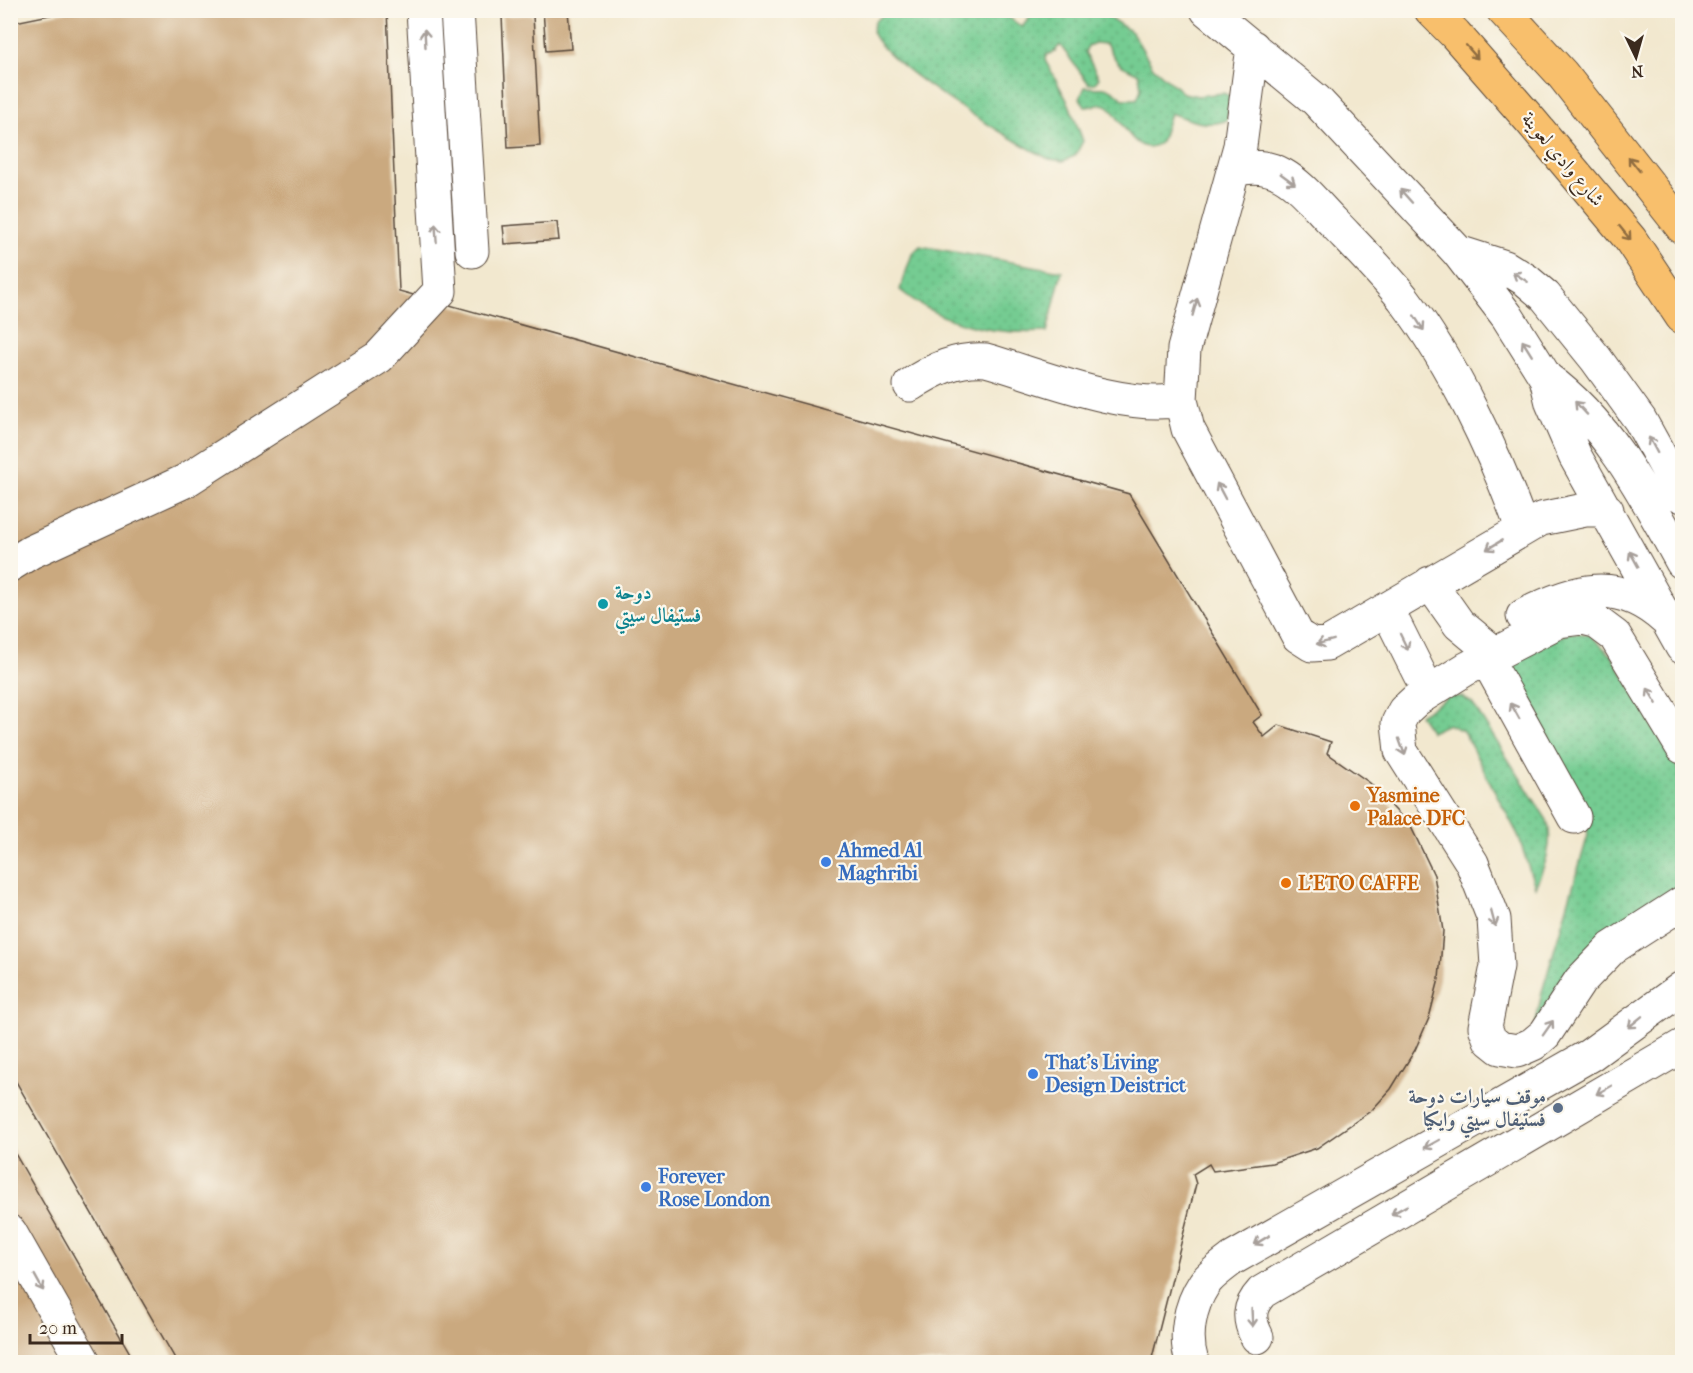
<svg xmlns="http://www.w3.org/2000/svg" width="1693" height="1373" font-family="'IM FELL French Canon',Amiri,serif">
<defs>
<pattern id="grass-dots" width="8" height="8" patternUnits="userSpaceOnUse" patternTransform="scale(1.5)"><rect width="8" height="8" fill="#75cc92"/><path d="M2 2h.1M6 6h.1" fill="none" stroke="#66af7d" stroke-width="1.8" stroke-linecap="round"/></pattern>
</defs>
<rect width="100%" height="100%" fill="#fbf7ec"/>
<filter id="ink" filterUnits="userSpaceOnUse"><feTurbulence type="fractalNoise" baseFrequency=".0167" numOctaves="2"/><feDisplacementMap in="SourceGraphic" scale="12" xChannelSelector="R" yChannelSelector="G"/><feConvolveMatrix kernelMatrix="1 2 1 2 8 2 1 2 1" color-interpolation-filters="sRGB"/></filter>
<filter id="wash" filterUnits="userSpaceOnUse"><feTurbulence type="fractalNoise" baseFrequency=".008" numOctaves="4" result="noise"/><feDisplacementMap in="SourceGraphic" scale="24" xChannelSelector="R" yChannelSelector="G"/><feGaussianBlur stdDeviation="1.35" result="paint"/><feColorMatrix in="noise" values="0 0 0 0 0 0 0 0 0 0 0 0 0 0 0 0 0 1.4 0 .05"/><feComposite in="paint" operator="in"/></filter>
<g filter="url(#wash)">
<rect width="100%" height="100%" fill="#f2e8cf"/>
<!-- grass -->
<path fill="url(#grass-dots)" stroke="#587b58" stroke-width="1.5" d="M889,11H1000L1022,27L1035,11H1099L1132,32L1153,67L1183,93L1198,96L1223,93L1230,96L1227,120C1208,128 1189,120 1170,113L1161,142C1135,162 1121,116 1108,106C1101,101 1093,108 1085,107L1080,98L1085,87C1105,90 1106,82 1123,99H1137L1141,89L1139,74C1112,61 1122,68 1106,44L1095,43L1088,46L1085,52L1099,78L1095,83L1089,84L1060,45L1054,52L1046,55L1045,60L1069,104L1083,141L1075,156L1063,161L1049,159C1014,142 882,64 872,31L875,21Z
M920,246L1062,271L1047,332C992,335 943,325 900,290L912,254Z
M1569,632L1590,635L1613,657L1682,776V892L1535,1027L1542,992L1588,835L1586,822L1508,671L1512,663Z
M1450,696L1462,697L1472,703L1547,820C1554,843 1545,866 1535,887L1518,835L1463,731L1448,724L1431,732L1419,715Z"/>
<g id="blocks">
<!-- building -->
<path fill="#caa97f" d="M74,10H387L399,291L1129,494L1262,715L1253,722L1264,737L1279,725L1331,742L1327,753L1370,783L1411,827L1434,875L1443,931L1439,979L1429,1018L1415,1050L1391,1089L1372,1110L1317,1148L1272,1163L1213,1171L1209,1164L1193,1174L1196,1184L1151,1362H177L10,1071V23Z
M543,10H568L571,49L546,51Z
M533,15L540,146L508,148L502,16Z
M557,222L559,240L505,244L503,226Z
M10,1145L135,1362H10Z"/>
</g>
</g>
<g filter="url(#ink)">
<use href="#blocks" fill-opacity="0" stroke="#564639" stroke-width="1.5"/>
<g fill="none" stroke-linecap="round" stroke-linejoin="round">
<!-- minor casing -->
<g stroke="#564639" stroke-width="35">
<path id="minor" d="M457,10L472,251
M1207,10L1316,100L1458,252L1507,316L1546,378L1552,403L1575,456L1682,647
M1253,47L1240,146L1184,349L1181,400L1188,429L1298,636L1312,645L1327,644L1541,519L1585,510H1607
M1234,170C1283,157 1303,192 1335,224C1358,248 1382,272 1403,298C1453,364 1494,451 1522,528
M1458,252L1505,267L1526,280L1545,296L1596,359L1640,420L1682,496
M1546,378C1609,424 1645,495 1682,562
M910,385C934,369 957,358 986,360C1042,376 1125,411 1181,400
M10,565L31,552L185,481L379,357L440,291L423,10
M1430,583L1459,624L1494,653
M1387,609L1420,675
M1523,616C1574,589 1618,576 1665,619
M1486,658L1574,817
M1682,747L1615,636L1595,621L1583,618L1559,621L1466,669L1416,700L1404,711L1398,723L1401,751L1472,863L1494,919L1497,966L1485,1027L1490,1040L1500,1048L1517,1051L1533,1044L1545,1034L1580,981L1612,948L1682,903
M10,1232L84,1362
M1257,1337C1248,1319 1248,1307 1262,1292L1682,1046
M1192,1362C1184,1337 1189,1307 1204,1284C1210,1275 1223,1266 1232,1259L1590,1055L1682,988"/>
</g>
<!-- major casing -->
<g stroke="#564639" stroke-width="35">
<path id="major" d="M1431,10L1455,34L1531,121L1630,239L1682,317
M1503,10L1562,74L1682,227"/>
</g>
<!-- minor -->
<use href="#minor" stroke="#fff" stroke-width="33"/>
<!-- major -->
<use href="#major" stroke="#f8bf6c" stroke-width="33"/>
</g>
<!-- one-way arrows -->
<defs><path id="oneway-shaft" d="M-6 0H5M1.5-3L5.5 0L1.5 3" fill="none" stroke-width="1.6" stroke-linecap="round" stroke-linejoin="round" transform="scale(1.5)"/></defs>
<g stroke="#a79f9a">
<use href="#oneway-shaft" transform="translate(425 38) rotate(-93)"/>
<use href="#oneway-shaft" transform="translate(1288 179) rotate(36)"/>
<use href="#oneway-shaft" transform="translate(1406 196) rotate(-132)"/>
<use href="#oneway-shaft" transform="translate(436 233) rotate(-94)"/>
<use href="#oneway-shaft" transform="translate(1520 277) rotate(-148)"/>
<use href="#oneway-shaft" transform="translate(1195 307) rotate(-74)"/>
<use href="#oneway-shaft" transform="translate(1419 323) rotate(57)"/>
<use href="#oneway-shaft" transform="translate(1527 348) rotate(-122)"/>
<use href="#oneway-shaft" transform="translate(1581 408) rotate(-133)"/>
<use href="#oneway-shaft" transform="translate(1653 445) rotate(-118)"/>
<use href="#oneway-shaft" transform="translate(1221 491) rotate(-118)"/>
<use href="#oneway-shaft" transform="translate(1494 545) rotate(149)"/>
<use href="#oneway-shaft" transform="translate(1634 559) rotate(-119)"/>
<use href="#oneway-shaft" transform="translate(1325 642) rotate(166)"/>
<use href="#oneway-shaft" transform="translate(1404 642) rotate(64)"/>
<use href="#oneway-shaft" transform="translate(1652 696) rotate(-121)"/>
<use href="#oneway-shaft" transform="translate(1515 711) rotate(-119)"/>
<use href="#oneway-shaft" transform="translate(1402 747) rotate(70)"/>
<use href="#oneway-shaft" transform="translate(1493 918) rotate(75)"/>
<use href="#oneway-shaft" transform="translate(1635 1022) rotate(141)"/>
<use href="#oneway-shaft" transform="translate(1548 1028) rotate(-55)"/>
<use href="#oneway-shaft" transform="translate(1604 1090) rotate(151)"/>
<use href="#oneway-shaft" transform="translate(1432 1144) rotate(151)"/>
<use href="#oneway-shaft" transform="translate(1399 1210) rotate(151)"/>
<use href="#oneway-shaft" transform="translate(1262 1240) rotate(149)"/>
<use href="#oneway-shaft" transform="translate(39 1283) rotate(61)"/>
<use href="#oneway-shaft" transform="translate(1252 1318) rotate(87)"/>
</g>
<g stroke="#906d41">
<use href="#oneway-shaft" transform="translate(1472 52) rotate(49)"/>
<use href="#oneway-shaft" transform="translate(1634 164) rotate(-128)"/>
<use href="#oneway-shaft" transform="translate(1625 233) rotate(51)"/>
</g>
</g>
<!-- markers -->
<circle fill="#0f9aa8" stroke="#fbf7ec" stroke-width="2" cx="603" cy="604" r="6"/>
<g fill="#e8710a" stroke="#fbf7ec" stroke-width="2">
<circle cx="1355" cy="806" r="6"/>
<circle cx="1286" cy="883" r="6"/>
</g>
<g fill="#3f7fe0" stroke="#fbf7ec" stroke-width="2">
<circle cx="826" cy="862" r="6"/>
<circle cx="1033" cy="1074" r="6"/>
<circle cx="646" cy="1187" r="6"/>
</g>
<circle fill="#5c6f8a" stroke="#fbf7ec" stroke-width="2" cx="1558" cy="1108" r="6"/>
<g text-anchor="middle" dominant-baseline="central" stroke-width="4.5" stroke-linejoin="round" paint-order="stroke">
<!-- street labels -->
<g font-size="20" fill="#3b2a1e" stroke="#fbf7ec">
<text transform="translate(1563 159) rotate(50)">شارع وادي لعوينة</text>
</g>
<!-- culture labels -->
<g font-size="20" font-weight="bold" fill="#0d838f" stroke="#fbf7ec" text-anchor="start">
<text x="615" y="592">دوحة<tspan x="615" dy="23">فستيفال سيتي</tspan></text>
</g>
<!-- food labels -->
<g font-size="20" font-weight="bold" fill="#c56008" stroke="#fbf7ec" text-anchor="start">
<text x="1367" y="795">Yasmine<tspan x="1367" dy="23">Palace DFC</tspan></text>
<text x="1298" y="883">L'ETO CAFFE</text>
</g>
<!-- shop labels -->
<g font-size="20" font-weight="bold" fill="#366cbe" stroke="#fbf7ec" text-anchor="start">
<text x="838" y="850">Ahmed Al<tspan x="838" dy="23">Maghribi</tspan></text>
<text x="1045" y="1062">That's Living<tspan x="1045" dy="23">Design Deistrict</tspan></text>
<text x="658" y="1176">Forever<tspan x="658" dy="23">Rose London</tspan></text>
</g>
<!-- service labels -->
<g font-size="20" font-weight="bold" fill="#4e5e75" stroke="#fbf7ec" text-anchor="end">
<text x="1546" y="1096">موقف سيارات دوحة<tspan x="1546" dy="23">فستيفال سيتي وايكيا</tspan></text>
</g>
</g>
<!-- margin -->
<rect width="1693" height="1373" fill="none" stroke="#fbf7ec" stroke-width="36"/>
<!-- north arrow -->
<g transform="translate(1636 57) rotate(175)" stroke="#fbf7ec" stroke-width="4.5" paint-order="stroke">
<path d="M0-4.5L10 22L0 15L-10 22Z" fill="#3b2a1e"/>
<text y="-9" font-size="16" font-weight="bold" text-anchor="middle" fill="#3b2a1e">N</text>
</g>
<!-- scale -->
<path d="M30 1334v9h92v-9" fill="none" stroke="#3b2a1e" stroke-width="3"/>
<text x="39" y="1334" font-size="18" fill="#3b2a1e" stroke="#fbf7ec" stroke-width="4.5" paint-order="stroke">20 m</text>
</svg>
